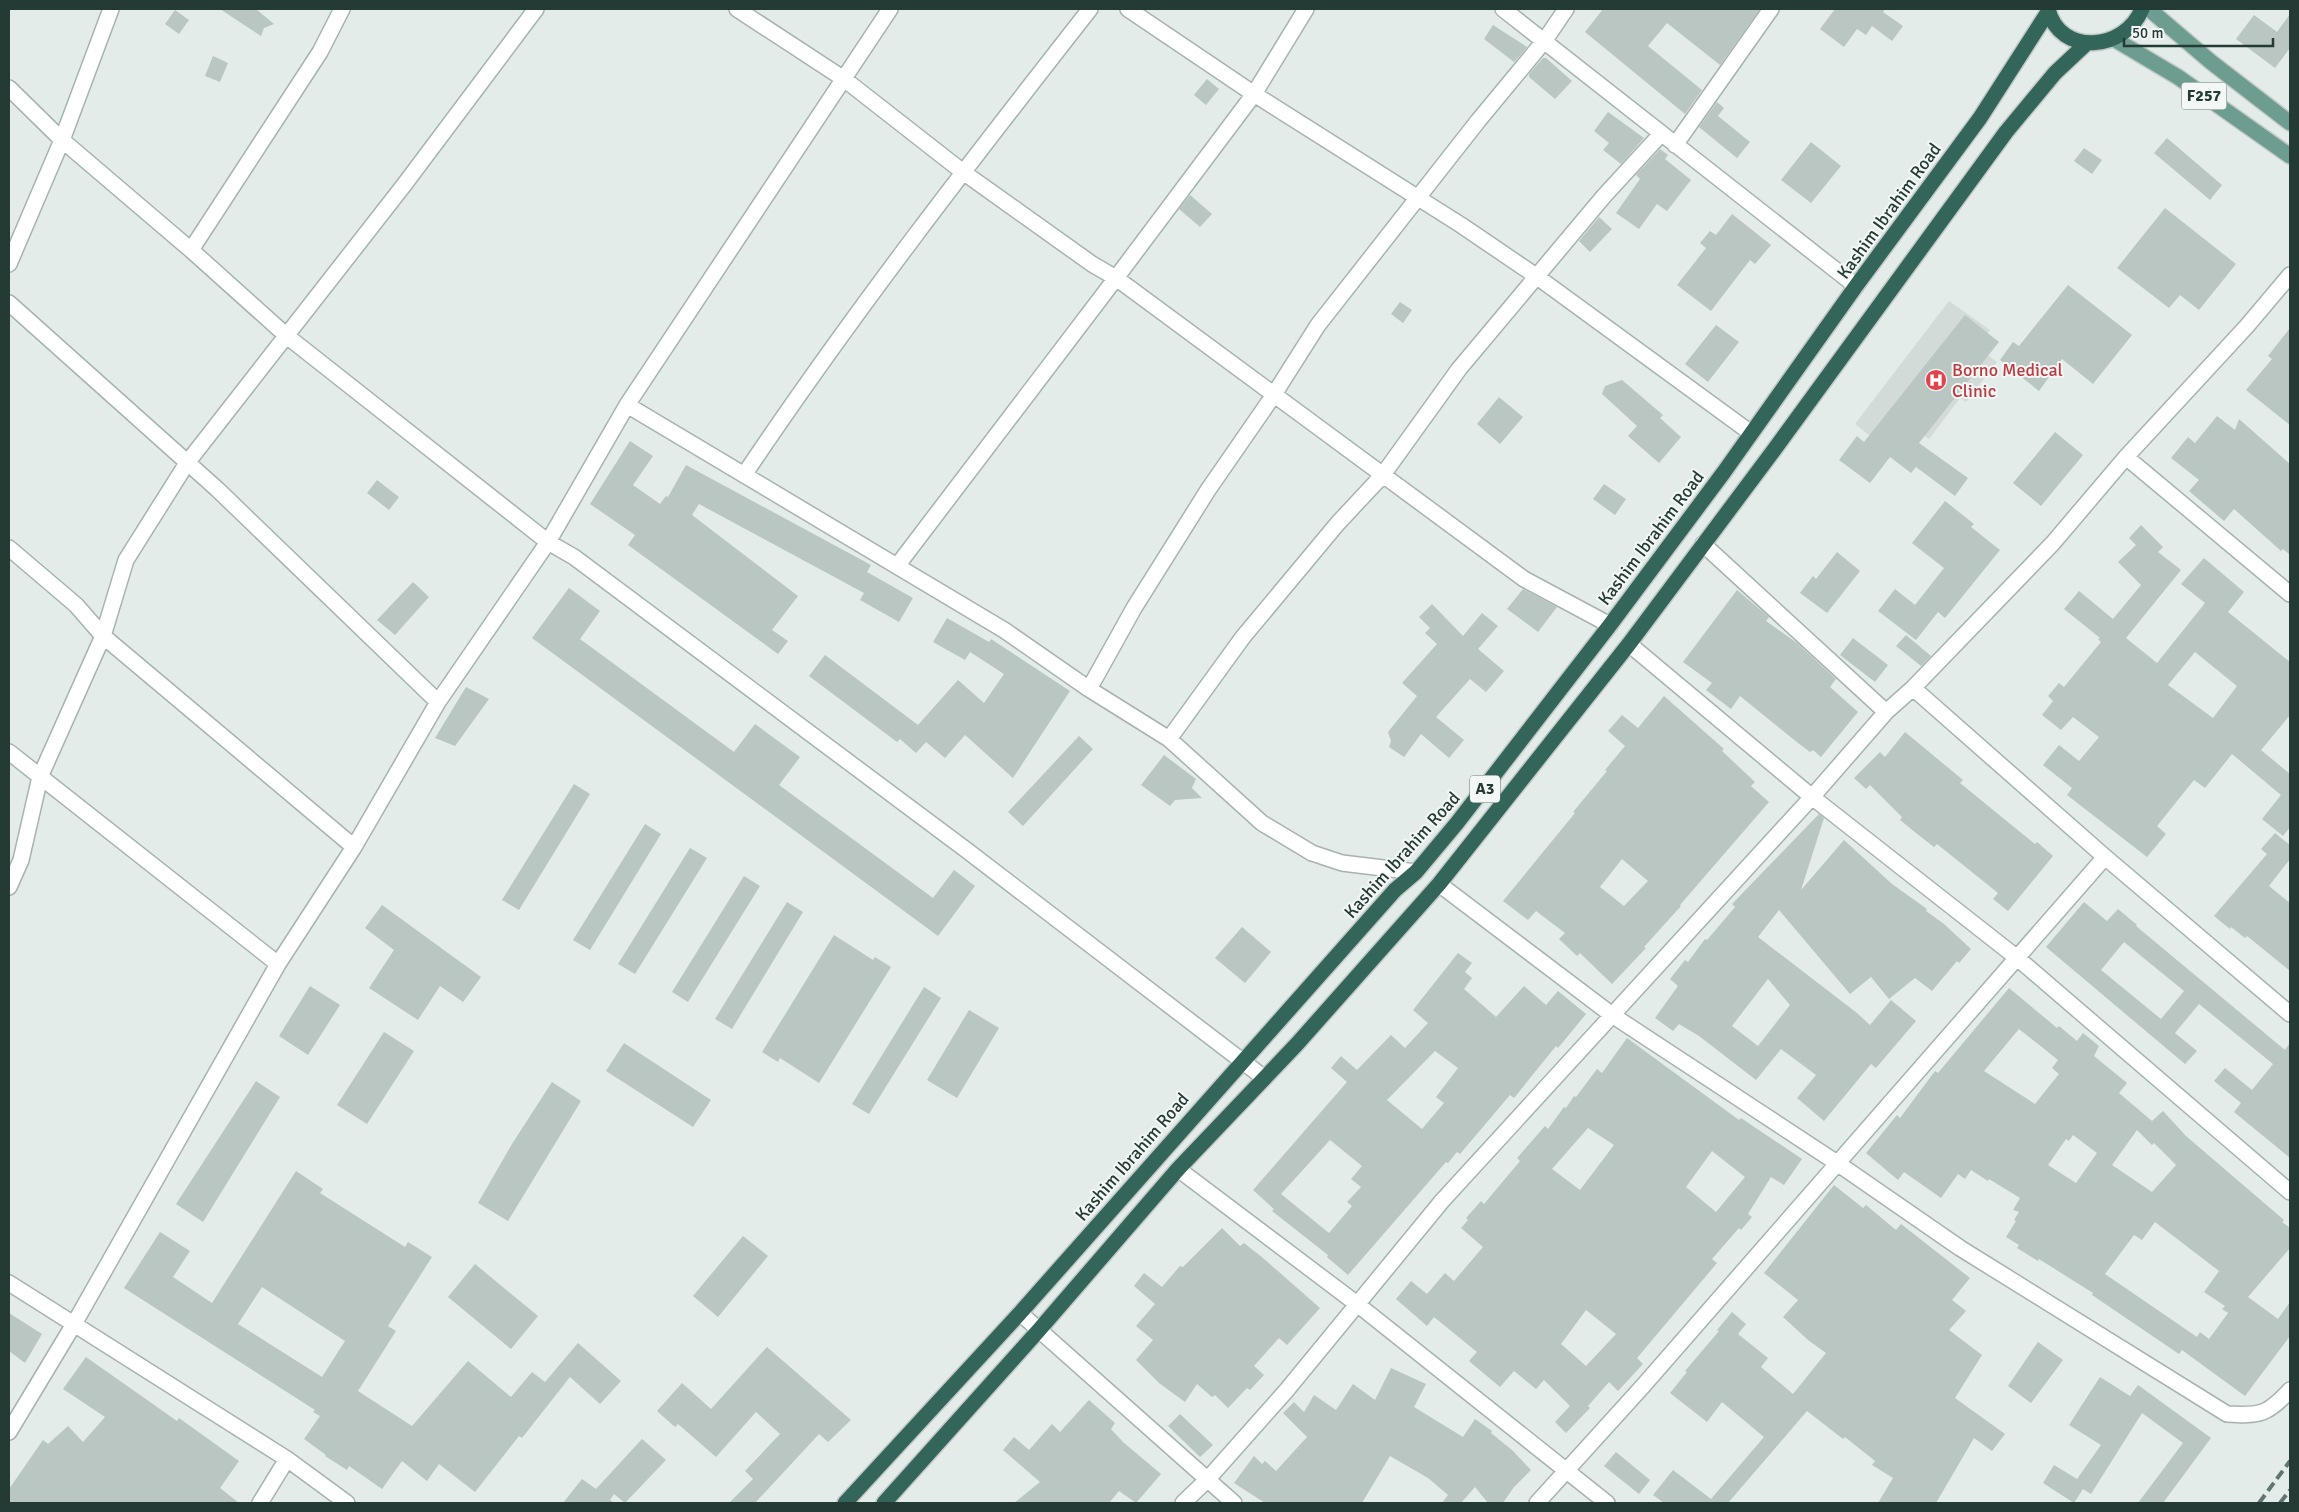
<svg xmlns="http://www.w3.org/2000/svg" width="2299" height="1512" font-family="Signika,sans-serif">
<rect width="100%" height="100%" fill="#e3ece8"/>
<!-- built -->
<path fill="#d2dbd7" d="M1949,301L1990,330L1977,347L1997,362L1966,402L1960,398L1929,439L1916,430L1896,456L1855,424Z"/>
<!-- building -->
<path fill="#b9c6c1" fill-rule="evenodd" d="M220,9H256L274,24L264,28L261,36Z
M1603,9H1760L1720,65L1667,23L1648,46L1702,90L1685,114L1585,32Z
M1835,9H1885L1883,12L1903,26L1892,41L1872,26L1866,35L1857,29L1844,47L1820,29Z
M175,10L189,20L179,34L165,24Z
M2290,14V48L2275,68L2236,39L2254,15L2277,32Z
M1493,25L1527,47L1514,62L1484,39Z
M213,56L228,63L220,82L205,76Z
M1543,58H1546L1572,81L1555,99L1529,77V74Z
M1207,79L1219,89L1206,105L1194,95Z
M1717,102L1724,108L1718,116L1750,142L1737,158L1699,127Z
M1608,112L1644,138L1621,164L1603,150L1609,143L1594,131Z
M2167,138L2222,185L2210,200L2154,153Z
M1811,142L1841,166L1811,203L1781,180Z
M2084,148L2102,160L2092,174L2074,161Z
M1660,149L1668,155L1665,159L1691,180L1667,211L1657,204L1639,229L1616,213L1640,179L1636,175Z
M1190,195L1212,214L1200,227L1179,209Z
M2165,208L2236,264L2199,310L2180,295L2169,308L2117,268Z
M1732,214L1771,245L1755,264L1750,260L1711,311L1677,285L1706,248L1700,243L1710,231L1716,235Z
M1599,217L1612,229L1590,252L1579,241Z
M2068,285L2132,335L2093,384L2062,359L2039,391L2000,360L2013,342L2019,346Z
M1400,302L1412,310L1403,323L1391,314Z
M1965,315L1999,342L1919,443L1968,478L1955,496L1916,467L1911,473L1890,457L1870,483L1839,460L1857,436L1864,442Z
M1716,325L1739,342L1708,382L1685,364Z
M2290,328V425L2246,390L2272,359L2268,356Z
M1622,380L1663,415L1660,418L1681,437L1659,463L1628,436L1637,426L1602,394L1605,386Z
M1499,397L1523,417L1500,444L1477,424Z
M2217,416L2235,430L2239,419L2290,464V555L2283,549L2281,551L2234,509L2224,521L2189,491L2199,480L2171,458L2188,437L2195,443Z
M2055,432L2083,455L2041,506L2013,483Z
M630,441L653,456L633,485L660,504L666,496L668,497L686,465L871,565L867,572L913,598L899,622L860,600L864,593L699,504L692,515L798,596L772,630L788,641L778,654L628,545L635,535L590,504Z
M377,480L399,497L389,510L367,493Z
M1604,484L1626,499L1615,515L1593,499Z
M1945,501L1974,524L1971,527L2000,550L1945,618L1938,612L1916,640L1878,611L1895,589L1915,605L1944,568L1912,543Z
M2141,525L2163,547L2158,552L2181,570L2126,638L2157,663L2205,603L2181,584L2204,558L2244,592L2228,612L2290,662V715L2261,750L2290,774V827L2283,836L2262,819L2281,795L2232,754L2205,788L2194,780L2157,826L2166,834L2147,857L2067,795L2072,788L2043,765L2059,745L2079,761L2099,737L2073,717L2061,730L2042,715L2053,701L2048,696L2059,683L2064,687L2101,642L2098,639L2100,638L2064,609L2079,591L2113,619L2141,585L2118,562L2136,545L2129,538ZM2195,652L2237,686L2213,718L2168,685Z
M1837,552L1860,571L1827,613L1800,593L1813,576L1816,579Z
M413,582L429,597L395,635L377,620Z
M569,588L600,611L580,639L734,752L755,724L800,757L779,785L933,898L954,870L975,886L938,936L532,638Z
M1523,589L1557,607L1538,632L1507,609Z
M1737,590L1769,617L1766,621L1797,643L1836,679L1830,687L1858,712L1821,757L1813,750L1810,752L1798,743L1740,696L1731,709L1706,690L1712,683L1683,662Z
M1432,604L1463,636L1482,613L1498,626L1478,649L1504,671L1486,692L1470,679L1436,717L1464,740L1449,758L1421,734L1404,757L1389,747L1391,741L1388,732L1417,696L1402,683L1437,644L1425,633L1430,628L1419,617Z
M947,618L989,642L991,639L1070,691L1013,778L965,735L945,758L926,742L916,753L900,739L897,742L809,676L825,655L918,725L958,680L984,703L1004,674L970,652L965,660L933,642Z
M1906,635L1931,656L1921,666L1896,646Z
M1853,638L1888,665L1875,682L1840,655Z
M466,687L489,699L455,746L435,738Z
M1664,696L1724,749L1722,751L1755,782L1751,786L1769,802L1680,905L1681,906L1644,947L1646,948L1612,984L1580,953L1577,956L1559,939L1565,933L1536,911L1528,920L1503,901L1575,813L1573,812L1607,771L1605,770L1625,746L1608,731L1622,715L1638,728ZM1622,859L1648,881L1624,906L1600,887Z
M1905,732L1963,780L1960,783L2035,844L2037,842L2053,856L2008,911L1993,899L1998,893L1937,844L1934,847L1916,833L1900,820L1902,817L1870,785L1866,789L1854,778L1880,752L1885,757Z
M1079,736L1093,749L1023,826L1008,812Z
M1164,755L1196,779L1192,788L1202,798L1175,800L1170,806L1141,785Z
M574,784L590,794L519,910L502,900Z
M1819,814L1824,818L1801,890L1844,840L1892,884L1927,909L1926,911L1944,924L1971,949L1959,963L1957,961L1932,991L1915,978L1889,999L1871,977L1850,994L1779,910L1758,937L1857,1013L1870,1025L1891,1000L1916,1021L1876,1068L1871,1064L1824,1121L1797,1098L1816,1075L1781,1049L1756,1080L1699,1036L1679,1024L1673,1031L1655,1018L1678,986L1670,979L1685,960L1688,962L1705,939L1707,940L1735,907L1732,904ZM1768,979L1790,1005L1758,1046L1732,1026Z
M645,824L661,834L590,950L573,940Z
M2275,833L2290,845V859L2269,886L2290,903V971L2247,936L2245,938L2231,927L2230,929L2214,916L2267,854L2261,849Z
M690,848L707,858L635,974L618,964Z
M744,876L760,886L688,1002L672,992Z
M787,902L803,912L732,1029L715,1019Z
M2084,902L2107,921L2118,909L2137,925L2136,926L2285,1050L2290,1043V1158L2234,1112L2241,1103L2214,1081L2225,1068L2252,1090L2273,1064L2199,1004L2175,1033L2197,1051L2185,1064L2046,947ZM2124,942L2184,991L2161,1019L2101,970Z
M382,905L481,977L463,1002L440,986L418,1020L369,988L394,950L365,928Z
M1242,927L1271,952L1245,983L1215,958Z
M834,935L873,960L875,957L891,967L819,1083L780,1058L778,1062L762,1052Z
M1458,953L1472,963L1465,972L1472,978L1464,989L1496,1017L1524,986L1546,1005L1558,991L1586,1014L1558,1048L1556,1046L1514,1098L1510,1095L1460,1154L1457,1152L1448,1163L1446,1162L1348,1275L1327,1257L1328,1255L1272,1211L1274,1209L1253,1190L1347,1082L1331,1068L1341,1056L1357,1070L1391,1035L1405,1048L1428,1023L1413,1010ZM1435,1051L1458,1068L1436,1097L1444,1103L1422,1129L1387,1100ZM1330,1140L1362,1166L1351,1179L1361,1187L1347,1202L1352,1206L1329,1233L1281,1194Z
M310,986L340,1005L308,1055L279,1036Z
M924,987L941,998L869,1114L852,1104Z
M2009,988L2057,1028L2059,1026L2077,1041L2083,1033L2099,1046L2094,1056L2127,1083L2119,1093L2152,1121L2163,1111L2186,1136L2284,1220L2282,1222L2290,1228V1248L2248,1297L2278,1319L2290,1302V1336L2245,1396L2182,1350L2179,1354L2092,1295L2093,1293L2039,1259L2038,1261L2017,1248L2019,1245L2006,1237L2016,1221L2014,1220L2019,1212L2013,1210L2020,1198L1989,1179L1988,1181L1971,1170L1965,1179L1958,1174L1941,1198L1904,1172L1898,1180L1866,1153L1897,1115L1900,1118L1935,1071L1938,1073ZM2019,1029L2058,1060L2052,1068L2059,1074L2035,1104L1984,1071ZM2137,1130L2152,1145L2154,1143L2176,1165L2152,1192L2112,1165ZM2073,1135L2097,1153L2076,1183L2048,1165L2066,1139L2069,1141ZM2155,1222L2219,1271L2204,1292L2225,1306L2222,1309L2228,1313L2209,1339L2200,1332L2197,1337L2105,1274L2134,1235L2142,1240Z
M969,1010L999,1028L957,1098L927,1080Z
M384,1032L414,1051L367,1124L337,1105Z
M1627,1038L1739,1120L1741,1118L1802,1159L1784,1185L1771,1177L1748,1214L1752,1217L1741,1230L1739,1228L1712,1259L1717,1263L1637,1358L1643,1364L1618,1391L1609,1382L1588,1406L1590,1408L1566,1433L1555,1422L1570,1406L1544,1380L1536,1389L1514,1371L1500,1387L1469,1361L1477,1352L1434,1317L1427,1326L1396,1299L1411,1281L1427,1294L1445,1273L1454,1281L1483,1247L1461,1228L1468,1220L1466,1218L1481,1201L1484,1204L1520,1161L1517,1158L1545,1126L1548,1129L1564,1107L1566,1108L1574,1096L1576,1097L1597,1069L1602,1073ZM1588,1128L1614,1145L1580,1190L1552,1169ZM1712,1151L1745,1177L1716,1212L1686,1187ZM1586,1310L1616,1334L1586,1366L1561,1344Z
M624,1043L711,1100L693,1127L606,1071Z
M256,1081L280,1097L203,1222L176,1204Z
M552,1082L581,1101L508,1221L478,1203L512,1144Z
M296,1171L323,1189L320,1193L405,1247L408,1242L432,1257L388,1326L396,1331L358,1391L412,1426L468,1361L511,1397L532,1372L545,1382L578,1343L621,1381L600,1404L570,1377L522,1438L519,1436L475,1492L439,1464L427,1481L402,1461L382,1489L349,1466L347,1470L325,1456L326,1455L304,1439L320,1416L313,1412L315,1410L124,1288L160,1232L190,1251L173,1277L212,1303ZM262,1287L345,1341L322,1377L238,1324Z
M1834,1185L1863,1208L1866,1205L1896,1230L1901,1224L1970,1278L1952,1300L1966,1311L1949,1330L1982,1355L1955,1398L2005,1434L1992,1451L1974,1438L1936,1503H1878L1893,1478L1872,1465L1875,1461L1845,1437L1843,1439L1807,1411L1728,1503H1664L1653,1495L1673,1470L1711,1499L1764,1437L1722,1402L1707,1422L1670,1393L1687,1372L1685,1371L1719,1331L1717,1330L1732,1312L1746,1324L1738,1334L1768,1358L1761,1367L1793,1394L1826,1353L1808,1340L1783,1317L1798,1300L1764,1273Z
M1222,1228L1240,1246L1244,1243L1263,1258L1320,1308L1287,1345L1279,1338L1254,1366L1264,1375L1250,1390L1247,1388L1228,1408L1215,1395L1212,1397L1197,1384L1185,1402L1159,1383L1136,1360L1153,1340L1136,1326L1155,1304L1134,1286L1144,1273L1162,1287L1180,1266L1183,1267Z
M743,1236L768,1256L718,1317L693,1296Z
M475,1264L538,1316L511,1349L448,1297Z
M9,1313L42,1334L25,1363L9,1351Z
M2038,1342L2063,1360L2031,1403L2008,1386Z
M767,1347L851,1420L828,1442L819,1434L755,1503H729L753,1479L745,1471L780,1434L756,1412L716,1457L678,1424L675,1427L657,1411L682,1383L711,1409Z
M86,1357L177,1421L179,1418L239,1461L220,1488L239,1503H9V1489L43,1440L48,1444L68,1426L83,1442L105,1417L63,1389Z
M1391,1368L1426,1384L1414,1407L1463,1437L1475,1419L1492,1431L1491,1433L1512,1450L1531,1470L1514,1487L1503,1503H1488L1475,1487L1461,1503H1442L1448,1495L1428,1478L1390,1456L1362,1503H1265L1234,1483L1254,1456L1262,1464L1265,1461L1276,1471L1307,1437L1283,1413L1294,1402L1304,1412L1314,1395L1336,1410L1353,1384L1375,1400Z
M2100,1377L2130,1396L2138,1385L2211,1438L2163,1503H2138L2183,1443L2142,1413L2091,1494L2083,1489L2074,1503L2043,1483L2054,1465L2077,1479L2101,1445L2069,1425Z
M1089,1400L1115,1423L1111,1429L1123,1442L1161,1474L1136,1503L1119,1491L1109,1503H1014L1040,1482L1003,1450L1014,1437L1029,1450L1052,1424L1060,1432Z
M1180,1414L1213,1445L1200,1457L1168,1426Z
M642,1439L666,1460L625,1503L614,1494L610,1500L614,1503H563L582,1479L596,1489Z
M1616,1452L1650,1480L1639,1494L1604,1466Z"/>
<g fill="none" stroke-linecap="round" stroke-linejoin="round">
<!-- minor casing -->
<g stroke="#a6b3af" stroke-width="18">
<path id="minor" d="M737,9L844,79L963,172L1092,264L1116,278L1524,579L1610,625
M1128,9L1254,94L1461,225L1536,276L1751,433
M1503,9L1856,286
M9,88L62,140L191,250L288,337L548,542L574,557L965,849L1263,1077
M1675,145L1771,9
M191,250L320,52L342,9
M9,264L62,140L111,9
M9,303L217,489L438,702
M627,405L1004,630L1089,689L1169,739L1262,823L1312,853L1342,863L1416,872
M2126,457L2290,594
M744,475C852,314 971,161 1090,9
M1703,544L1886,712
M9,548L76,605L103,636L354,847
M897,566L1116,278L1254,94L1306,9
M1629,644L1812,797L2016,957L2290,1192
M1913,688L2105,857L2290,1014
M1089,689L1134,608L1208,490L1273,396L1318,325L1478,121L1545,40L1566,9
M1169,739L1243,637L1338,523L1382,476L1459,369L1604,196L1661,134
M9,752L278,964
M1439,884L1612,1015L1837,1163L1960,1248L2227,1414C2260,1416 2267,1415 2290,1390
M9,887L21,860L40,777L103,636L126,560L187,463L404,185L536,9
M1178,1169L1357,1304L1607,1503
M9,1283L287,1459L347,1503
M1020,1313L1234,1503
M9,1432L74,1324L278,964L354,847L438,702L548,542L627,405L890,9
M260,1503L287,1459
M1183,1503L1207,1480L1286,1391L1442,1201L1812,797L1886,712L1913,688L2053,543L2126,457L2247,326L2290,275
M1537,1503L1643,1386L2105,857"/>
</g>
<!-- major casing -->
<g stroke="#c2c8c6" stroke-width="18">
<path id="major" d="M2149,9L2211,62L2290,123
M2114,39L2178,77L2290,156"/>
</g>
<!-- highway casing -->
<g stroke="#c2c8c6" stroke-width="18">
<path id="highway" d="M2048,9C2060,57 2125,51 2142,9
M845,1503L1020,1313L1395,890L1416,872L1457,823L1610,625L1724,472L1856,286L1980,118L2048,12
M884,1503L1039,1330L1178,1169L1297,1044L1439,884L1629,644L1774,450L2006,132L2055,73L2087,43"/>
</g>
<!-- minor -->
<use href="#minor" stroke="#fff" stroke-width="15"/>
<!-- major -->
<use href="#major" stroke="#6c9d90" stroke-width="15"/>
<!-- highway -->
<use href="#highway" stroke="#33655a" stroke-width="15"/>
<!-- rail -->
<path stroke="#5f7770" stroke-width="4" stroke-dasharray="10 5" stroke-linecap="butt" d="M2259,1503L2290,1461
M2280,1503L2290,1490"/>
</g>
<!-- icons -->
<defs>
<g id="hospital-disc" transform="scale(1.125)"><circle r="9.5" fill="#e0444e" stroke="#f3f8f6"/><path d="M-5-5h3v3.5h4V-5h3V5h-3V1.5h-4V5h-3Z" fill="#fff"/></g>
</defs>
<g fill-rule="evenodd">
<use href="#hospital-disc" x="1936" y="380"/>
</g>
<g text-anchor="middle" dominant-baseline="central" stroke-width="4" stroke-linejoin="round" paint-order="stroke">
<!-- shield labels -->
<g fill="#f3f8f6" stroke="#62746f" stroke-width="1">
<rect x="2181.5" y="82.5" width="45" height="27" rx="4"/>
<rect x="1470" y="775.5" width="30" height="27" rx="4"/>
</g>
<g font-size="16" font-weight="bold" fill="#243b35">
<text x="2204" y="96">F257</text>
<text x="1485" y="789">A3</text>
</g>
<!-- street labels -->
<g font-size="18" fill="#243b35" stroke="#f3f8f6">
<text transform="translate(1889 211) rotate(-54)">Kashim Ibrahim Road</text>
<text transform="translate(1651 538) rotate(-53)">Kashim Ibrahim Road</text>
<text transform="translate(1402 855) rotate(-48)">Kashim Ibrahim Road</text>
<text transform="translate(1132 1157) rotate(-49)">Kashim Ibrahim Road</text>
</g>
<!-- health labels -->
<g font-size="18" fill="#be3a42" stroke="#f3f8f6" text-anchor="start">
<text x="1952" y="370">Borno Medical<tspan x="1952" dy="21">Clinic</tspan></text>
</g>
</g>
<!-- border -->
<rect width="2299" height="1512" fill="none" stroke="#243b35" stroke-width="20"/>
<!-- scale -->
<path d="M2124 38v8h149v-8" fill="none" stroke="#243b35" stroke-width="2.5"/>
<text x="2132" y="38" font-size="15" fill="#243b35" stroke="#f3f8f6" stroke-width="4" paint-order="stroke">50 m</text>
</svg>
